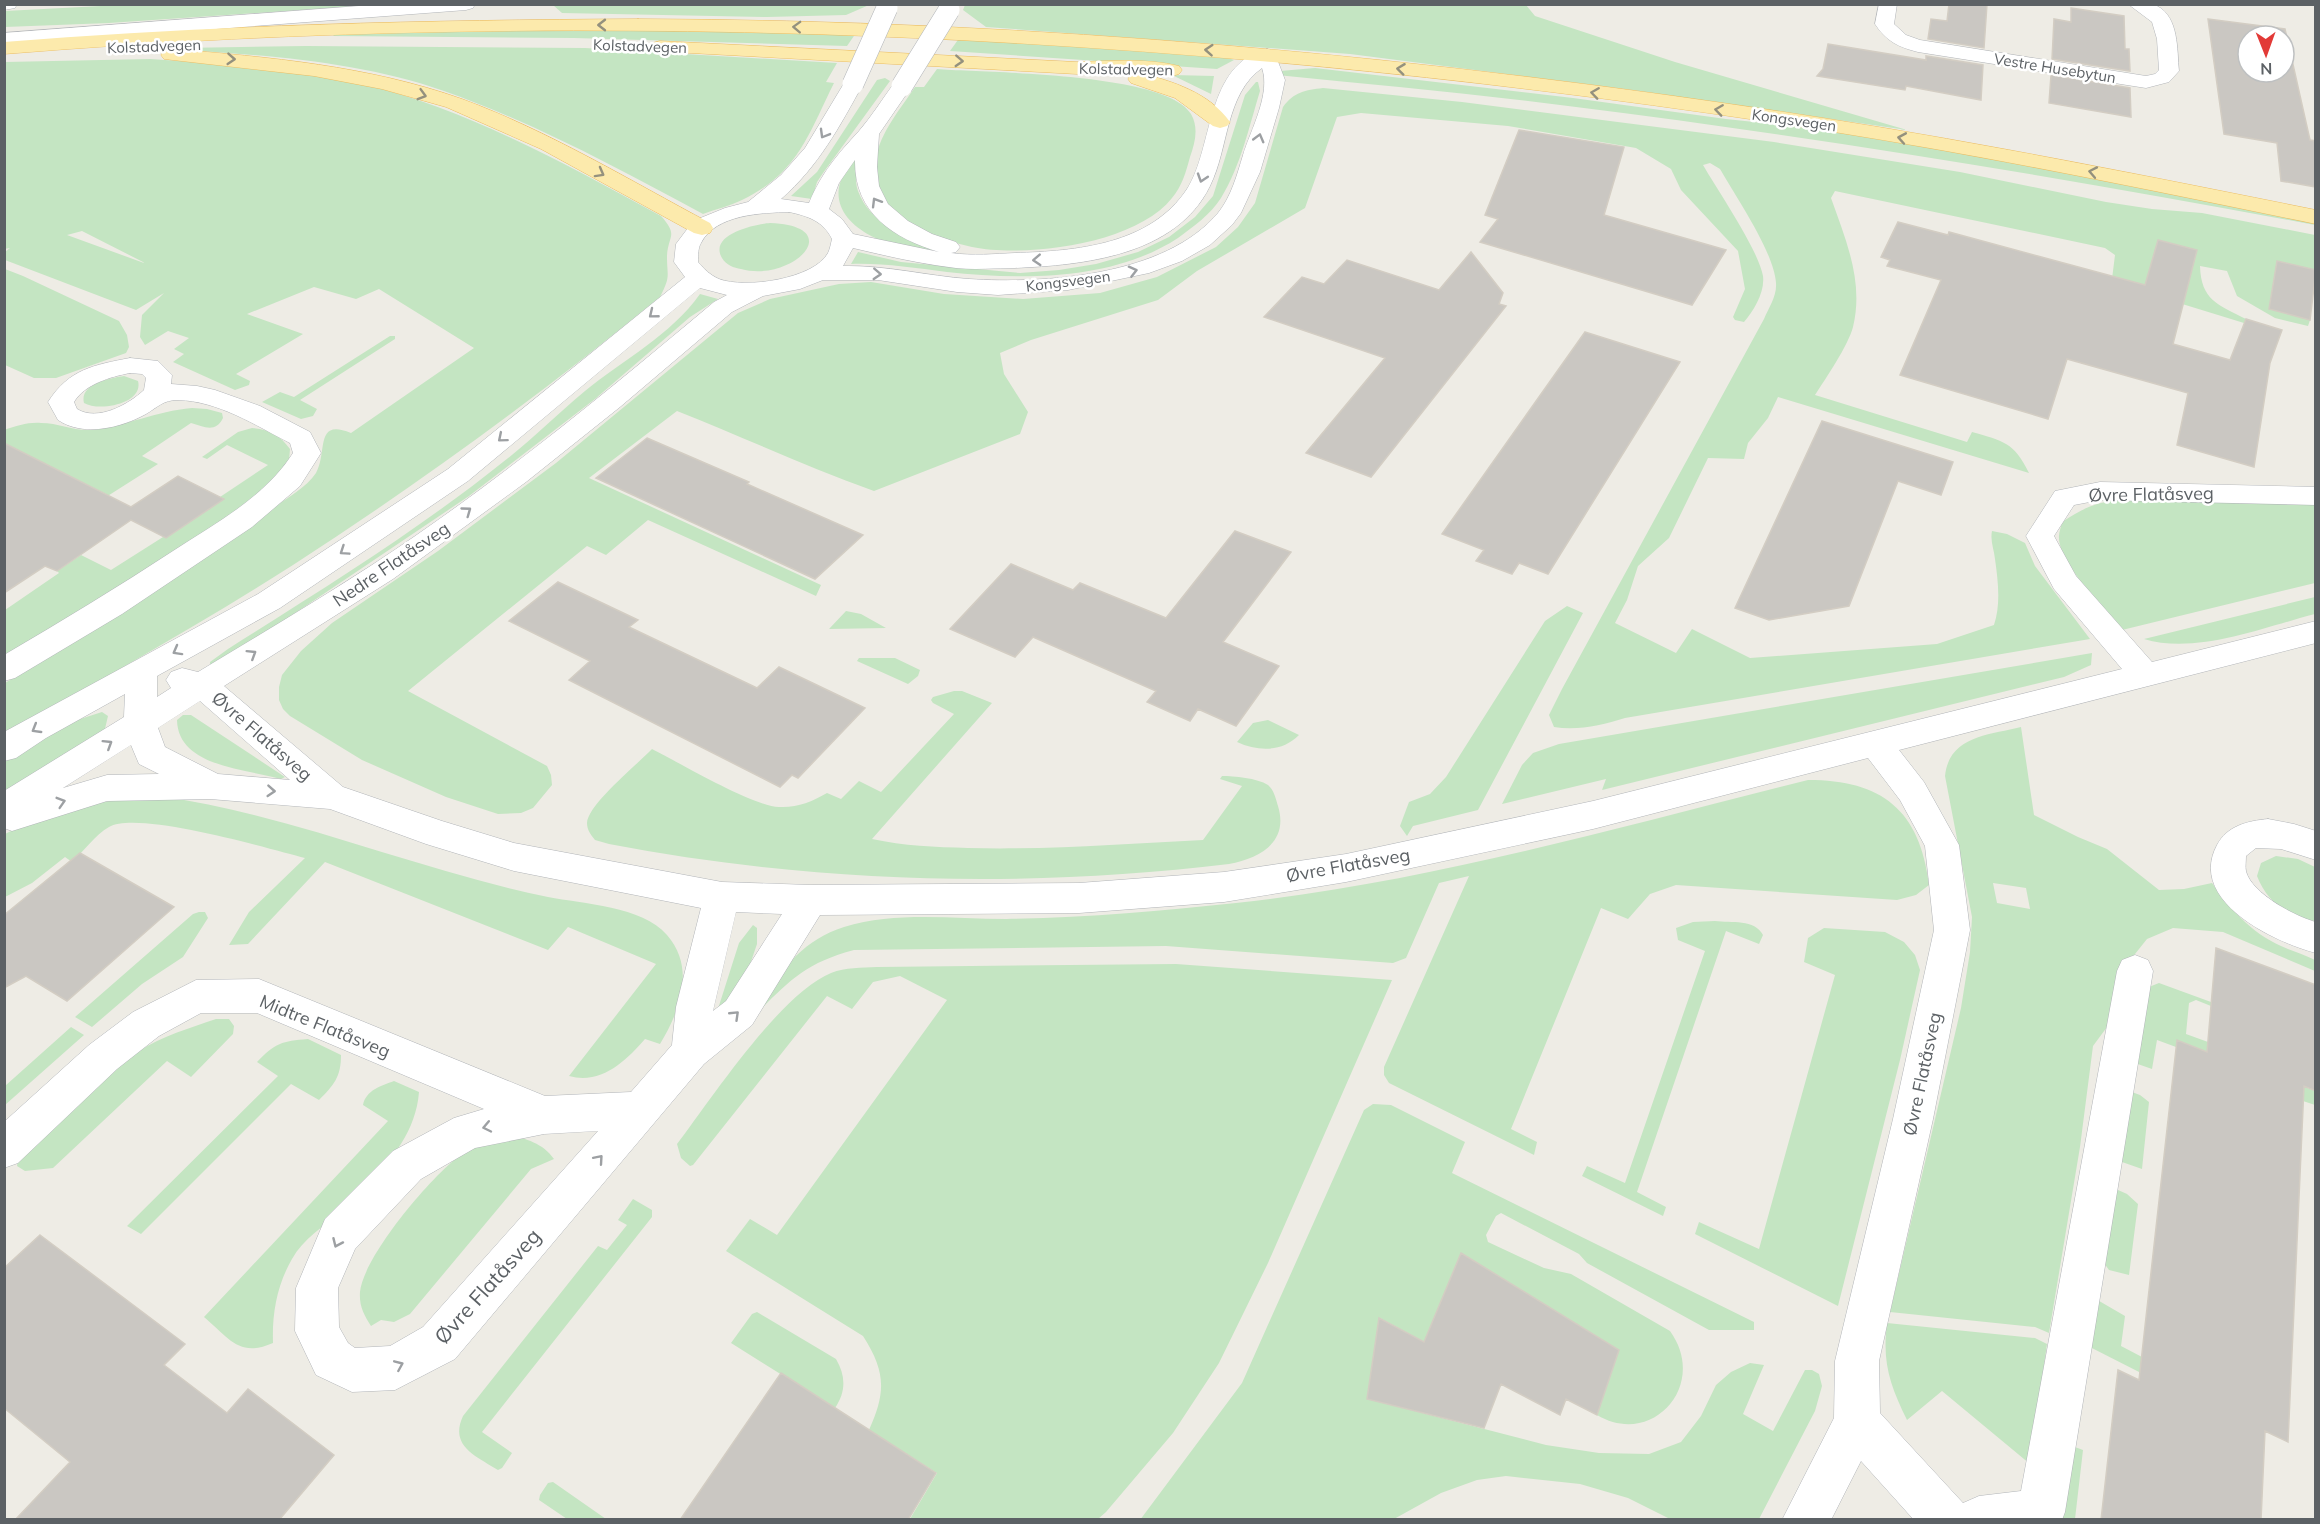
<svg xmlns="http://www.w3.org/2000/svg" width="2320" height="1524" font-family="Mulish,sans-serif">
<rect width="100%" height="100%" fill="#eeece5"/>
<!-- green -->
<path fill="#c4e5c2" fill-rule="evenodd" d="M139,4H374V5L109,23L5,27V11Z
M553,5L556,4L869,5L846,15L767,17L562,13Z
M965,5H1526L1535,16L1675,62L1907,130L1625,89L1350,54L986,27L963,10Z
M642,29L856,33L847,46L574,38L333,36L335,34L497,30Z
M960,37L1219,55L1234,60L1217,69L950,51Z
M306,46L585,48L837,63L826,82L834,83C808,135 798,173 742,200C730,206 716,209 703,214C619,169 535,123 444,91C361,62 267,55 180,50L181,48Z
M150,59C221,64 293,68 363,84C469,110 566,164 661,216C679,236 668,235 667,256C667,277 671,276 660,297C543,393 420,483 293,565C198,626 99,679 5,739V683C96,628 187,572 273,508C287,498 307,487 316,473C328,452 314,418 351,433L474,348L379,289L356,299L314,287L247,314L303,334L236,374L250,381L249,385L235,390L173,362L184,354L174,349L189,338L168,331L145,345L140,337L142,315L164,293L136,310L5,260V252L10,248L4,249L5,62ZM82,231L143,262L144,263L67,235Z
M1315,68L1573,98L1726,119L1840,131L1970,152L2315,221V225C2070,179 1824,138 1576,107C1477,94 1377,85 1277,75L1280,71Z
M937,69C986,73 1166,72 1191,114C1199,128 1195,143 1190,157C1186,172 1182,186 1172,198C1136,244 1026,258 972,247C953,243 934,236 917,227C890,212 872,191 876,158C880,133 901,108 915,87H924Z
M1172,75L1214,76L1211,94Z
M885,78L890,81L823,173L817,182L812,199L791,196L817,172L877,80Z
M1256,82H1258L1260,91C1249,127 1241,165 1221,198C1211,214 1193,227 1178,238C1112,281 1022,280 947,272C914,268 883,263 851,264L858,252L901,262L1020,273L1059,270L1096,264L1138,252L1169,237L1195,217L1213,196L1245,95Z
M1323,88L1462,102L1774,142L1960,172L2106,202L2152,209L2202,213L2315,235V270L2277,261L2269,308L2310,320L2308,326L2275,318L2237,296L2227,271L2200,266C2201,300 2218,305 2246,319L2244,323L2153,295L2112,279L2115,255L2105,248L1835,191L1831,198C1846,240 1864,282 1853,327C1848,346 1826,378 1815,395L1967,442L1972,432C2003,441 2014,442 2029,473L1778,397L1768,418L1748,443L1744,459L1708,458L1669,538L1638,566L1627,600L1615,623L1676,653L1692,629L1750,658L1937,644L1994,625C2001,604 1998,581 1995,559C1994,549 1990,541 1992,531L2007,534L2025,543L2035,566L2090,639L1625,718C1602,725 1578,731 1554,727L1549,715L1562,689L1764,319C1769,307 1777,296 1776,283C1774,252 1736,197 1720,169L1710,163L1703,165C1718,191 1758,249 1763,276C1765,292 1754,310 1744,322L1735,320L1733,317L1745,289L1738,251L1681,190L1671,169L1636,148L1508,126L1361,113L1337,117L1305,208L1197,271L1158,300L1031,340L1000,353L1004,374L1028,412L1020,434L874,491C807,467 743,437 677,411L589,478L821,585L816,596L648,520L606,555L587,546L408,691L547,766L551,775L552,785L533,808L521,813L498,814L446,797L362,760L290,716L283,709L279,700V687L282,675L301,651L332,623L438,551L556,463L738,313L770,299L839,284L871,282L944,294L1023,299L1100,293L1157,277L1216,247L1238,227L1255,203L1283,107C1294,92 1305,90 1323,88Z
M855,160C858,169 854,181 858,191C871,226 906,233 934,250C901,254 827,229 840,183C843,175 849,164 855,160Z
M770,223C849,226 792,283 741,269C734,268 726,265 722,258C708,234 756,224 770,223Z
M5,269L23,276L119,321L127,335L129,347L126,353L56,378H34L5,365Z
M700,294L718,299L690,317L595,399L469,496L276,626L210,666V662L228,649C321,590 417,531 503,462C532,440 557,414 585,391C623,360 671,335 700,294Z
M390,336H395V339L300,400L317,409L313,416L301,419L262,402L280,392L294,397Z
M124,376L138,381C144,404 99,412 84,403C79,384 110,378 124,376Z
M192,408L207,409L222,413L223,418C216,433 204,427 191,423L142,456L158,464L29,546L106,494L7,445L5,446L4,430C17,426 28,422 41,423C59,423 72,431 92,430C126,426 156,411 192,408Z
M252,428C269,429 280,435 290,449L289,461L273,485L113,595L5,659V610L59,573L57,571L81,555L111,570L223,499L220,497L268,465L227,445L207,459L202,457L238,432Z
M2145,498L2315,504V583L2122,630C2106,611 2057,561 2059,536C2059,532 2061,527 2062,522C2093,501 2109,500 2145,498Z
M2315,597V614C2264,627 2196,655 2144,639Z
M1567,606L1583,613L1478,810L1413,826L1407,836L1400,826L1409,802L1430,794L1446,777L1545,621Z
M846,611L861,614L886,628L829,629Z
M2092,653L2091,665L2064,677L1602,790L1606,779L1502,804L1522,765L1533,753L1559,744Z
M859,658H895L920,670L918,676L908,684L857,661Z
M954,691H962L992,703L872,839C904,846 935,847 968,848C1046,850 1125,844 1203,840L1242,786L1220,779L1222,776C1234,776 1257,778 1268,785C1274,790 1276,799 1278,806C1289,842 1260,858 1229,864C1023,889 813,883 609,844L595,840C591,835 587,830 587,823C588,804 638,764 652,749C680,763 752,806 779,807C797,808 811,802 827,793L841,799L859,781L881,792L954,714L933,703L931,700L933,697Z
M102,712L108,716L104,733L5,796V760L74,721Z
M183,715H191L285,777L281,779C246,769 178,767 177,720Z
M1268,720L1299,735C1282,752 1259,752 1237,742L1253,723Z
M2021,727L2034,815L2078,837L2107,849L2159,890L2184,889L2212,883C2231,909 2250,932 2281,946C2292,951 2304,954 2315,960V971L2223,932L2173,928L2147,939L2119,974L2110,1023L2093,1046L2080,1147L2049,1333L2035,1327L1890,1312L1961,1008L1970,952L1972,917L1945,776C1949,736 1989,735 2021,727ZM1993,883L2026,888L2030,909L1997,903Z
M1808,780C1882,780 1920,810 1929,885L1916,895L1897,900L1676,885L1650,894L1628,919L1601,908L1511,1129L1537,1142L1534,1155L1389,1083L1384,1075V1067L1469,876L1439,883L1406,958L1393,963L1166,946L854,950C800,964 784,987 746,1024C772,984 795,942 844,927C896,911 952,919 1006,919C1083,918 1160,911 1236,903C1430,882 1619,827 1808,780Z
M160,796C292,815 417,870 548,897C583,904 642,906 667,935C696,968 680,1011 660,1044L645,1039C626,1061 601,1085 569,1076L656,964L568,927L548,950L325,862L248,944L229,945L249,912L305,858C270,849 138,810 109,827C95,835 84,851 72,862L65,857L32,883L5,897V834C54,809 105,799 160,796Z
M2276,856L2298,859L2315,867V921C2288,917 2267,902 2257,876L2261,863Z
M199,912H205L208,918L183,957L142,984L92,1027L75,1017L193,914Z
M1715,921C1731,923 1755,919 1763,935L1759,944L1726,931L1637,1192L1666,1207L1663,1216L1582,1176L1587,1166L1625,1183L1705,951L1678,940L1676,928L1693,922Z
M753,925L757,928V944L743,985L717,1012L739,943Z
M1824,928L1885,932L1904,942L1915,955L1920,970L1900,1060L1838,1306L1695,1234L1699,1222L1759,1249L1835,975L1804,962L1808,938Z
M1176,964L1392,980L1268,1263L1219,1363L1173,1433L1106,1512L1098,1519H910L937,1473L869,1430C886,1392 886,1372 863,1336L726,1251L750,1219L777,1235L947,1000L900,976L873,982L852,1009L827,996L693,1165L690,1166L681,1158L677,1144C712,1098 779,995 831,973C846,967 861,968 877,967Z
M2159,983L2211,1002V1006L2196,1000L2189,1003L2186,1034L2208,1042L2207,1048L2315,1091V1105L2303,1101V1090L2177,1040L2176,1047L2157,1040L2152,1069L2132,1062L2149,987Z
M216,1019H229L234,1026L233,1034L191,1077L167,1061L53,1168L25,1171L17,1166L18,1160C57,1124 94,1081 139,1051C162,1036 190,1028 216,1019Z
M71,1027L84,1035L5,1105V1086Z
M308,1039L341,1055C341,1077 334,1085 319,1100L291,1084L141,1234L127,1226L278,1076L257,1062C275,1043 282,1041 308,1039Z
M394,1081L419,1092C416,1131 392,1159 367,1186C359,1195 351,1205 341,1212C324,1226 303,1239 292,1259C277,1285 272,1313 273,1343C239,1358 229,1338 204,1317L388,1121L363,1105C366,1090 381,1086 394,1081Z
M2129,1091L2140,1095L2149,1102L2142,1169L2122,1162L2117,1155Z
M1373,1104L1391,1105L1465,1142L1452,1173L1754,1322V1330H1709L1587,1263L1579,1254L1501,1213L1496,1216L1486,1235L1488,1242L1544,1268L1571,1274L1670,1331C1709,1385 1652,1448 1597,1415L1619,1350L1461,1253L1430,1328L1452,1357L1380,1318L1368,1399L1546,1445L1599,1453L1649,1454L1681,1442L1701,1416L1716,1385L1731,1372L1750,1363L1764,1365L1743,1414L1773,1431L1805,1370H1812L1819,1374L1822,1386L1815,1411L1759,1519H1670L1628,1498L1580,1484L1506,1476L1477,1480L1441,1493L1394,1519L1140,1520L1242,1383L1364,1110Z
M508,1134C526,1139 543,1143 554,1159L531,1169L410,1314L394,1322L381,1320L371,1326C364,1315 359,1306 360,1292C363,1256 438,1167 469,1149C481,1142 496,1139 508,1134Z
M2118,1190L2127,1194L2138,1204L2129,1275L2109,1270L2104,1263L2114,1192Z
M633,1199L652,1210V1217L482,1432L512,1453L502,1468L498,1470C476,1456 449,1446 463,1416L598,1246L607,1250L627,1225L618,1220Z
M2094,1298L2125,1316L2121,1346L2142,1357L2141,1373L2084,1344Z
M757,1312L836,1359C846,1376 846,1392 835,1408L731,1343L752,1314Z
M1887,1323L2035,1338L2047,1344L2030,1464L1942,1391L1907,1420C1890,1385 1882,1363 1887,1323Z
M2075,1447L2083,1450L2075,1519L2061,1520Z
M553,1482L606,1519H567L539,1500L540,1495L548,1483Z"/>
<!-- building -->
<path fill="#cac7c2" stroke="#d3cdc3" stroke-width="1.5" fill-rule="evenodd" d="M1949,4H1987L1984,48L1928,39L1931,19L1947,21Z
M2071,8L2124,16L2125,49H2129L2130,71L2052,59L2054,19L2071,22Z
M2208,19L2285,29L2310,140L2316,141V187L2281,181L2277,143L2224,134ZM2248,36H2284V72H2248Z
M1828,44L1926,60V56L1983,65L1981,100L1906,86L1905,90L1817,76L1823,69Z
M2051,75L2130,88L2131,117L2049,103Z
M1519,130L1624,147L1604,215L1726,250L1692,305L1480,242L1498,219L1485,215Z
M1898,222L1948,235L1949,232L2145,285L2158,240L2197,250L2173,344L2230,360L2246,319L2282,330L2270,363L2254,467L2177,445L2188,393L2067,359L2048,419L1900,375L1941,280L1887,266L1890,260L1881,257Z
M1471,252L1503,293L1499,304L1506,306L1371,477L1306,453L1385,358L1264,317L1302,277L1324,284L1347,260L1439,290Z
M2277,261L2316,270L2310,320L2269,309Z
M1585,332L1680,362L1548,574L1519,563L1512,574L1476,561L1484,550L1442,534Z
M1822,421L1953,462L1941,495L1898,481L1849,606L1769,620L1735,608Z
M647,438L749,482L747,484L863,535L815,579L596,478Z
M4,443L131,507L178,476L224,499L166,538L131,520L57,571L45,566L4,593Z
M1235,531L1291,552L1223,642L1279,666L1236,726L1198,709L1190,721L1147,702L1156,691L1033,637L1015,657L950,629L1011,564L1073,590L1080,583L1166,618Z
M558,582L638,620L629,627L757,688L779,667L865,708L798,778L792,775L780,787L569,680L590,661L509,621Z
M80,853L174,907L67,1001L26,976L4,988V915Z
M2216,948L2316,985V1091L2304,1086L2288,1442L2265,1431L2261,1520H2101L2118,1370L2139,1380L2177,1040L2207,1052Z
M40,1235L185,1344L164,1365L227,1413L248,1389L334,1455L279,1520H15L70,1462L4,1408V1268Z
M1461,1253L1619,1350L1597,1415L1566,1399L1560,1415L1501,1384L1484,1428L1367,1399L1379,1318L1424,1342Z
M781,1373L936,1473L908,1520H680Z"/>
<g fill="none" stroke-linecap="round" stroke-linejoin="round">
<!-- minor casing -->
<g stroke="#b2b5b9" stroke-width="1">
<path id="minor" d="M4,4H17L15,8L4,10Z
M385,4H475L473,8L466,10L4,45V33Z
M1879,4H1897L1894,24L1906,35L1920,40L2146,76L2155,74L2159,70L2157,39L2152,22L2128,4C2136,4 2149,2 2157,6C2179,17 2177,50 2179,71L2169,82L2146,88L1918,52C1898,47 1886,41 1875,24Z
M1267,49L1274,51L1285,80L1279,108L1260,172L1241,213L1232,225L1210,245L1182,261L1149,273L1068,290L998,295L957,292L878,280H823L800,289L763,296L732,312L620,407L526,482L393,579L224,686L343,787L442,821L514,843L722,882L810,885L1079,883L1224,872L1346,854L1593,801L2122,669L2054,589L2026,536L2055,491L2100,482L2316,487V505L2100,500L2074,505L2054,536L2076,576L2152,662L2316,621V643L1899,750L1924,782L1959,845L1970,930L1933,1119L1879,1361L1880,1413L1963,1503L1979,1496L2021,1491L2117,971L2122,960L2135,955L2148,960L2153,971L2065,1512L2062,1520H1914L1861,1461L1831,1520H1782L1834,1418L1835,1361L1893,1119L1934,930L1925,846L1900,800L1868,758L1593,829L1346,882L1224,902L1079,913L820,915L752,1025L704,1064L455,1359L395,1390L352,1392L316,1375L295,1331L296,1288L325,1219L393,1151L454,1118L484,1109L257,1013H201L159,1036L117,1069L18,1163L4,1168V1122L89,1045L133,1012L196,980L259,979L545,1096L631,1092L672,1045L676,1007L701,908L514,871L426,844L330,809L210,799L107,801L12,831L4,828V791L124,717L125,694L46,738L16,758L4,761V732L258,594L448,469L685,277L674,262L676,244L688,228L698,219L725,208L748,202L781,175L805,148L846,80H860L863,84C840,126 818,167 781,199L809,203C822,172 837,155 859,131C872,116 883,98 895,82H909L912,86L879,134L877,167L879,186L888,204L908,221L932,234L956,242L960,247L956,252L951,253C973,256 994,254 1015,253C1076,251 1150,245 1187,189C1214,147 1205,64 1267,49ZM1262,68C1271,94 1251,129 1243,155C1237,175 1231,197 1218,213C1165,276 1045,284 969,279C927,276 886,265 843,266L853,248C887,256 921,264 956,268C976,270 995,268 1015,268C1083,265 1176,256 1210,186C1229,148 1225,94 1262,68ZM855,160C854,213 893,238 939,252L853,234L842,219L829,209L839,183ZM789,212C808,216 823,221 832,239C831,243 830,249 828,253C814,279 745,289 719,279C710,275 704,269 698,262C698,255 698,248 701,243C716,214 762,213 789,212ZM700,288L727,295L714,302C604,394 493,486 372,565C315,602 256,637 198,672L182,668L171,672L166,680L171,688L157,697V676L280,608L468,481ZM200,701L290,780L218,774L165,747L158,728ZM131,745L139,764L159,774L107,775L63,788ZM736,912L782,914L726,1001L713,1011ZM598,1131L423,1327L390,1346L355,1348L348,1343L339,1327L338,1288L355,1249L421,1179L475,1148L544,1134Z
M130,358L158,361L172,375L171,384L197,386L215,390L260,406L310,432L321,453L300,486L252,527L122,614L15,678L4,681V655C62,621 118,587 173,551C216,523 265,497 293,453L290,443C255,425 218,401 178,400C163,400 158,407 146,414C121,428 83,437 58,420L48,402C69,369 94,365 130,358ZM130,373L142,374L146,378L144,390C129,404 98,422 77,409L74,402C85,384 110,377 130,373Z
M2268,819L2294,824L2316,831V860L2281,849L2256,848L2246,856C2246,861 2245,867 2246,871C2251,893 2296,917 2316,922V953C2274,942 2187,901 2217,845C2227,826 2247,821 2268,819Z"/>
</g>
<!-- major casing -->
<g stroke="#ebbc61" stroke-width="1">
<path id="major" d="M638,19C1034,20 1431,57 1823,118C1988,144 2152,177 2316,210V224C2151,190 1987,156 1822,130C1221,36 611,4 4,54V42C215,25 427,20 638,19Z
M660,41L1077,62C1110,61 1146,58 1179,66L1182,70L1179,74L1172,76L1140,73C1172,81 1210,93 1230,122L1227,126L1220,128L1213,126L1175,98L1131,83L1128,79L1131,75L1137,73L1077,74L653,51L650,47L653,43Z
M171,49C269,57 369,66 462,99C549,131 629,180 710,223L713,228L710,233L702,235L694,233L541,149L446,107L382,89L314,76L164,59L161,55L164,51Z"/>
</g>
<!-- minor -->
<use href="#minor" fill="#fff" fill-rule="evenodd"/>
<!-- major -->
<use href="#major" fill="#fceaac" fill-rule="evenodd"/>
<!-- minor-bridge casing -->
<g stroke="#b2b5b9" stroke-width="22" stroke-linecap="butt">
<path id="minor-bridge" d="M853,84L887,8
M902,86L949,10"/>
</g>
<!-- minor-bridge -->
<use href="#minor-bridge" stroke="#fff" stroke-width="21"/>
</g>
<!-- one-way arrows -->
<defs><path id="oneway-chevron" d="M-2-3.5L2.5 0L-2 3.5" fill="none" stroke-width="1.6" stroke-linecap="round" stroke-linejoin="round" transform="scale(1.5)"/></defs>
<g stroke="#94917e">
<use href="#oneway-chevron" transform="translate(602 25) rotate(-180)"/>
<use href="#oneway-chevron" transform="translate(797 27) rotate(-178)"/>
<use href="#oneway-chevron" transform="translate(1209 50) rotate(-176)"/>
<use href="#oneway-chevron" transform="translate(231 59) rotate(4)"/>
<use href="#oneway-chevron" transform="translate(959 61) rotate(3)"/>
<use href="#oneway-chevron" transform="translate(1401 69) rotate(-173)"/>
<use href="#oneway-chevron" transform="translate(1595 93) rotate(-172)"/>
<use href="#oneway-chevron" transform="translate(422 95) rotate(16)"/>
<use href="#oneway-chevron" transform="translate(1719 110) rotate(-172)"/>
<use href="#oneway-chevron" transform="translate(1902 138) rotate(-170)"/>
<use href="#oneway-chevron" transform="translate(2093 172) rotate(-169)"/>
<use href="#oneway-chevron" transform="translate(600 173) rotate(29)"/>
</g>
<g stroke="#9da0a3">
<use href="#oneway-chevron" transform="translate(824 134) rotate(120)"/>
<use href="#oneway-chevron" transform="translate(1259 138) rotate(-75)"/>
<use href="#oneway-chevron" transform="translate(1202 178) rotate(108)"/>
<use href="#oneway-chevron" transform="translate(876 202) rotate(-121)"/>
<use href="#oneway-chevron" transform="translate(1037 260) rotate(177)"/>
<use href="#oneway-chevron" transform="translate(1133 271) rotate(-14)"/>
<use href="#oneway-chevron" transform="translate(877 274) rotate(3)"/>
<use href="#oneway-chevron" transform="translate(653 314) rotate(141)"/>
<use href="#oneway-chevron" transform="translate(502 438) rotate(140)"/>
<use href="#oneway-chevron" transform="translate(467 511) rotate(-36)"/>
<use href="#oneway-chevron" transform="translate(344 551) rotate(146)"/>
<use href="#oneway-chevron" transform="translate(177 651) rotate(151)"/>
<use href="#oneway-chevron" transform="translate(252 654) rotate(-32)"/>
<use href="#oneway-chevron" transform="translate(36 729) rotate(149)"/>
<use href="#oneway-chevron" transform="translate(108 744) rotate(-32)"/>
<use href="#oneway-chevron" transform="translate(271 791) rotate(4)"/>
<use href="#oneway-chevron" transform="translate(61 802) rotate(-17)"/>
<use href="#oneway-chevron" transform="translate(735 1015) rotate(-44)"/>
<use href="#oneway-chevron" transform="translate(487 1127) rotate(168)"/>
<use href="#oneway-chevron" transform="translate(599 1159) rotate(-49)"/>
<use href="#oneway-chevron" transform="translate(337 1243) rotate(114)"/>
<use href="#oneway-chevron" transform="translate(399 1365) rotate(-23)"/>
</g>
<g text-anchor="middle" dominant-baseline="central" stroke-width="5" stroke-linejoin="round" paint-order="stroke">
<!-- far-street labels -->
<g font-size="15" fill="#5c6165" stroke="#fff">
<text transform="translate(154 46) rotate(-2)">Kolstadvegen</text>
<text transform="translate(640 46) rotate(2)">Kolstadvegen</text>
<text transform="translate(2055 68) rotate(9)">Vestre Husebytun</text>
<text transform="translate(1126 69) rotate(1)">Kolstadvegen</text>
<text transform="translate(1794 120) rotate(8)">Kongsvegen</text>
<text transform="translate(1068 281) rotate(-7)">Kongsvegen</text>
</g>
<!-- street labels -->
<g font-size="18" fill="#5c6165" stroke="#fff">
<text transform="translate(2151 494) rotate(-1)">Øvre Flatåsveg</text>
<text transform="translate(391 564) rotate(-34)">Nedre Flatåsveg</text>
<text transform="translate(262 736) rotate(41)">Øvre Flatåsveg</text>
<text transform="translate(1348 865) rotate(-10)">Øvre Flatåsveg</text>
<text transform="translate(325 1026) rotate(22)">Midtre Flatåsveg</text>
<text transform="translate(1922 1074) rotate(-78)">Øvre Flatåsveg</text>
</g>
<!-- near-street labels -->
<g font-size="21" fill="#5c6165" stroke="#fff">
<text transform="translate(487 1286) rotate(-48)">Øvre Flatåsveg</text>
</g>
</g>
<!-- border -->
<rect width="2320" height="1524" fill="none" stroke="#5c6165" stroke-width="12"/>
<!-- north arrow -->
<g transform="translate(2266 54) rotate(179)"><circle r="28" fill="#ffffff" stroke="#bec0c1" stroke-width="1.5"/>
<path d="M0-4.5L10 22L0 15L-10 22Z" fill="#e23a37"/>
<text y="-9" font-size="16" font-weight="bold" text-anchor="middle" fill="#5c6165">N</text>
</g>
</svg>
